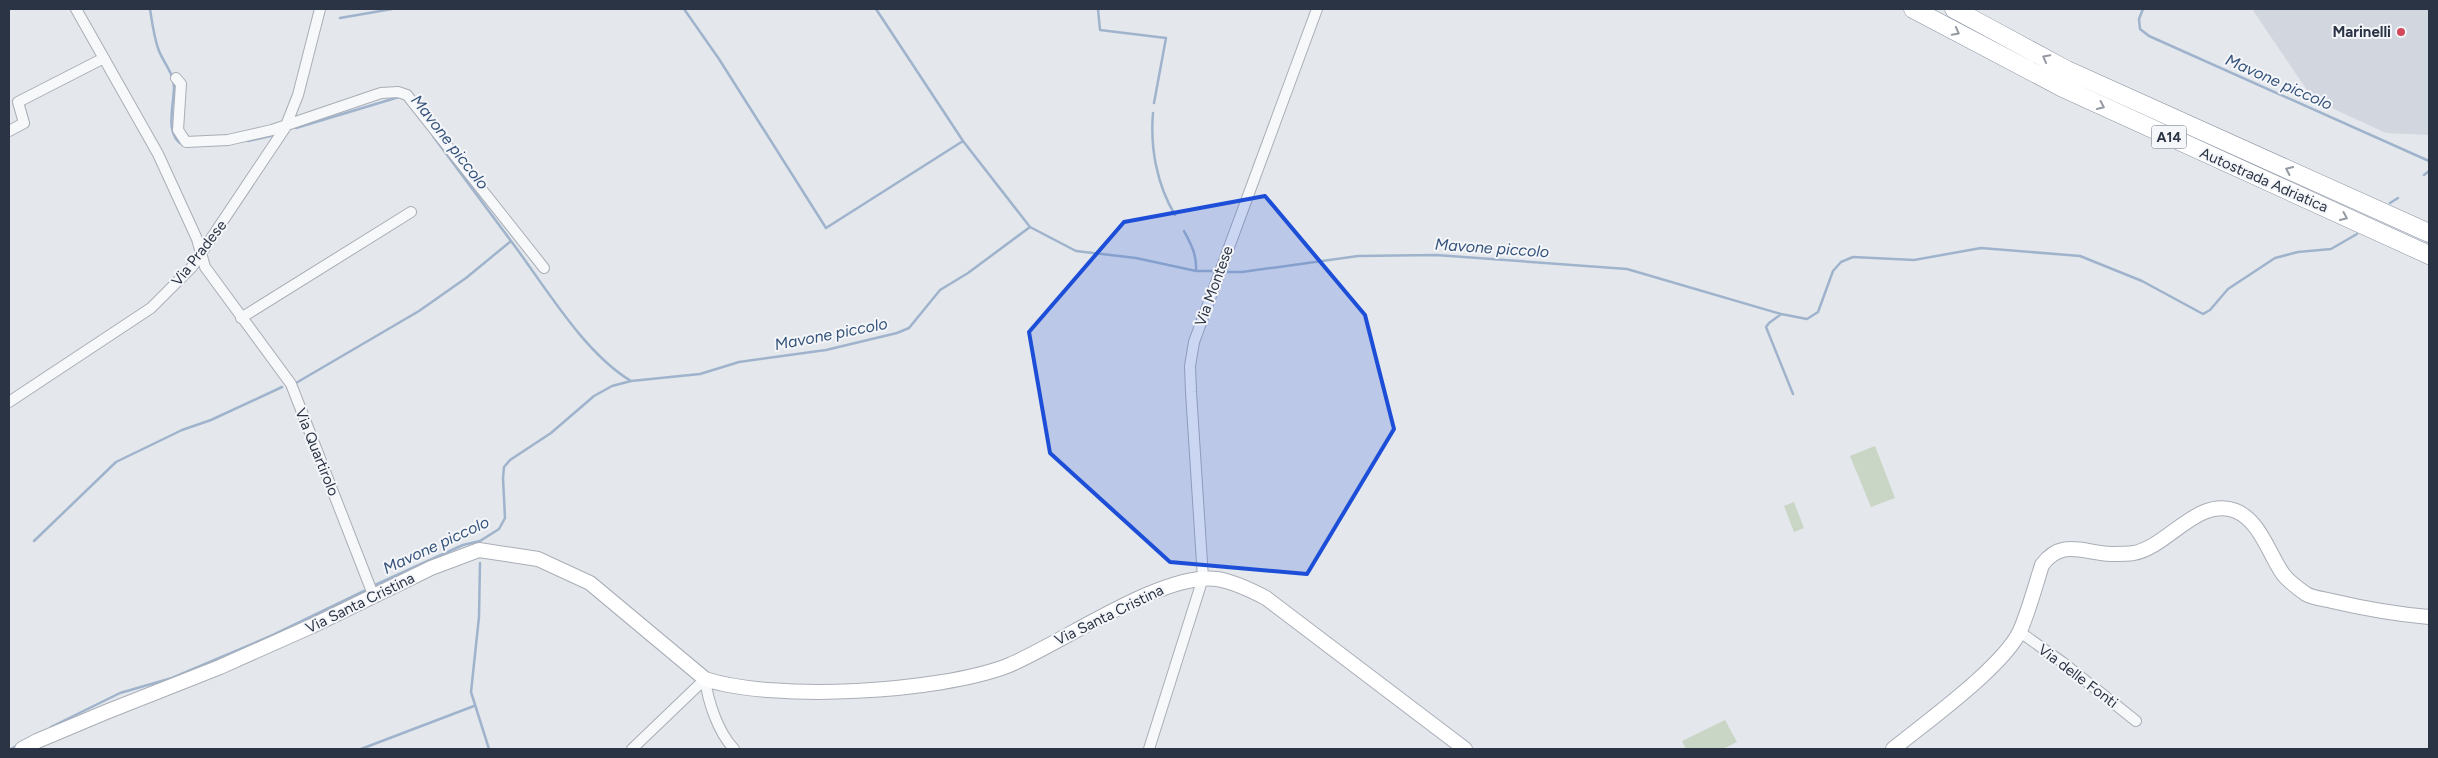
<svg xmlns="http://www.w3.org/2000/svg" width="2438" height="758" font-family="Figtree,sans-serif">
<rect width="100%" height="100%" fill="#e4e7ec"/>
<!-- built -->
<path fill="#d2d6de" d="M2252,9H2429V135L2386,133L2321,103L2311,96Z"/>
<!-- green -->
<path fill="#c9d6c5" d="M1875,446L1895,498L1871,507L1850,456Z
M1794,502L1804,528L1794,532L1784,506Z
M1725,720L1737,742L1723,749H1686L1682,741Z"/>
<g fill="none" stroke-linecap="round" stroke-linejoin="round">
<!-- stream -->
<path stroke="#9fb4cc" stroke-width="2.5" d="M150,9C152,22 154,38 159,51C164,63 174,74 174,87C174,105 164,135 183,145
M684,9L719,59L826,228L963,141L1030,227
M876,9L963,141
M1098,9L1100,30L1166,38L1154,103
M2143,9L2139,19L2140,29L2149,36L2429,161
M340,18L392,9
M1153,113C1150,148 1157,185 1175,215
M296,128L399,97
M433,136L511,241
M248,141L275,135
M2424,175L2429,171
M2390,203L2398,198
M1184,231C1191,244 1197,255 1196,271
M1224,272H1242L1358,256L1436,255L1627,269L1781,314L1807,319L1818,312L1833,271L1841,262L1853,257L1914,260L1981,248L2080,256L2142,281L2203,314L2210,310L2228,289L2275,258L2298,252L2331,249L2357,234
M1780,315L1769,323L1766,327L1793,394
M296,383L419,311L466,278L511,241C545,286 583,352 631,381
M34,541L116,462L182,430L211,420L282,387
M480,563L479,617L471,692L489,749
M375,585L463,545L480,541L499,529L505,518L503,478L504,467L510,460L551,433L594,396L612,386L631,381L700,374L739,362L826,350L897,333L909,328L940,290L968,273L1030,227L1076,251L1136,258L1196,271H1216
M51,727L120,693L172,678L273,635L364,591
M11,749L18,745
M361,749L474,706"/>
<!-- street casing -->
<g stroke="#a9aeb7" stroke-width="12">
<path id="street" d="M76,9L158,154L197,239L205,267L291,384L374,597
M176,78L181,84L178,130L186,142L228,140L272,130L381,93L398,92L407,95L544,268
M9,131L24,123L18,102L104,58
M241,318L411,212
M9,402L151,308L192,267L285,128L298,95L320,9
M2020,632L2062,662L2136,721
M705,679C708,702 718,732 734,749
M632,749L705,679
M1149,749L1203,578L1191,392L1190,366L1194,342L1317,9"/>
</g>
<!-- secondary casing -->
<g stroke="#a9aeb7" stroke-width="16">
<path id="secondary" d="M22,749L37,741L106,712L220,667L312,626L431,568L479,550L538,559L590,583L705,679C775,702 939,692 1007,666C1061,644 1163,571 1217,579C1235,582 1251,590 1266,598L1465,749
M1893,749C1926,722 2003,667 2020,631C2029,610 2035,587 2042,565C2062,538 2084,553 2111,554C2118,554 2127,554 2134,553C2169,546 2198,496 2236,511C2260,521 2269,554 2283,574C2288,581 2299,589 2306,594C2313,598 2324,599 2332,601C2366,609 2394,614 2429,617"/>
</g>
<!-- highway casing -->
<g stroke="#8b94a3" stroke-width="19">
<path id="highway" d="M1913,9L2063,88L2429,255
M1954,9L2067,70L2429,233"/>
</g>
<!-- street -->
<use href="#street" stroke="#f7f8fa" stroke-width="10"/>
<!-- secondary -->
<use href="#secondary" stroke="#fff" stroke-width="14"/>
<!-- highway -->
<use href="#highway" stroke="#fff" stroke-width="18"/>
</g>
<!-- one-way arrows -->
<defs><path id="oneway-chevron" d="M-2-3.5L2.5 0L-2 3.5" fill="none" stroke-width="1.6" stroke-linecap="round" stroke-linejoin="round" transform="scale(1.25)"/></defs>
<g stroke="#959aa2">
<use href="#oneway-chevron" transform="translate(1956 32) rotate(28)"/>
<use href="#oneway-chevron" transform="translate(2046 58) rotate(-152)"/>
<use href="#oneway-chevron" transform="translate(2101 106) rotate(25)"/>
<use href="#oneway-chevron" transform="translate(2289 170) rotate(-156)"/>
<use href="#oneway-chevron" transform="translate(2344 217) rotate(24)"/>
</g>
<!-- marked area -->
<path fill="#1d4ed8" fill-opacity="0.2" stroke="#1d4ed8" stroke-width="4" stroke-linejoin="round" d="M1265,196L1365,315L1394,429L1307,574L1170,562L1050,453L1029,332L1124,222Z"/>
<!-- markers -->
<circle fill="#d1495b" stroke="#f4f6f9" stroke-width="2" cx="2401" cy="32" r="5"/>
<g text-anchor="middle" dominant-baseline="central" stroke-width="4" stroke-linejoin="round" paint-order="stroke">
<!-- shield labels -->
<rect fill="#f4f6f9" stroke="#676e7b" stroke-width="1" x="2151.5" y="125.5" width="35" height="23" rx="4"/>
<g font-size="14" font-weight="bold" fill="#2b3445">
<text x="2169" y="137">A14</text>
</g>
<!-- poi labels -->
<g font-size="15" font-weight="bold" fill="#2b3445" stroke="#f4f6f9" text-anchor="end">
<text x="2391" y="32">Marinelli</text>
</g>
<!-- street labels -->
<g font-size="15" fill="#2b3445" stroke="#f4f6f9">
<text transform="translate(2264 180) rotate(24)">Autostrada Adriatica</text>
<text transform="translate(199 253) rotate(-52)">Via Pradese</text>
<text transform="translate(1214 286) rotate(-70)">Via Montese</text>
<text transform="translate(317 452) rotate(68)">Via Quartirolo</text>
<text transform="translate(360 603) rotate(-26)">Via Santa Cristina</text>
<text transform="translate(1109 615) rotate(-26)">Via Santa Cristina</text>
<text transform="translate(2078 676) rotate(37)">Via delle Fonti</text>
</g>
<!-- water labels -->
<g font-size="16" font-style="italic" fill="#34527a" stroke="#f4f6f9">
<text transform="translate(2279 82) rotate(24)">Mavone piccolo</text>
<text transform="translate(450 142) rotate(52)">Mavone piccolo</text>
<text transform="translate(1492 248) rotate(4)">Mavone piccolo</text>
<text transform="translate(831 334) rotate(-11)">Mavone piccolo</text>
<text transform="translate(436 545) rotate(-25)">Mavone piccolo</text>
</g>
</g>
<!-- border -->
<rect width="2438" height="758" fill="none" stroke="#2b3445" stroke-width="20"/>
</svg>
